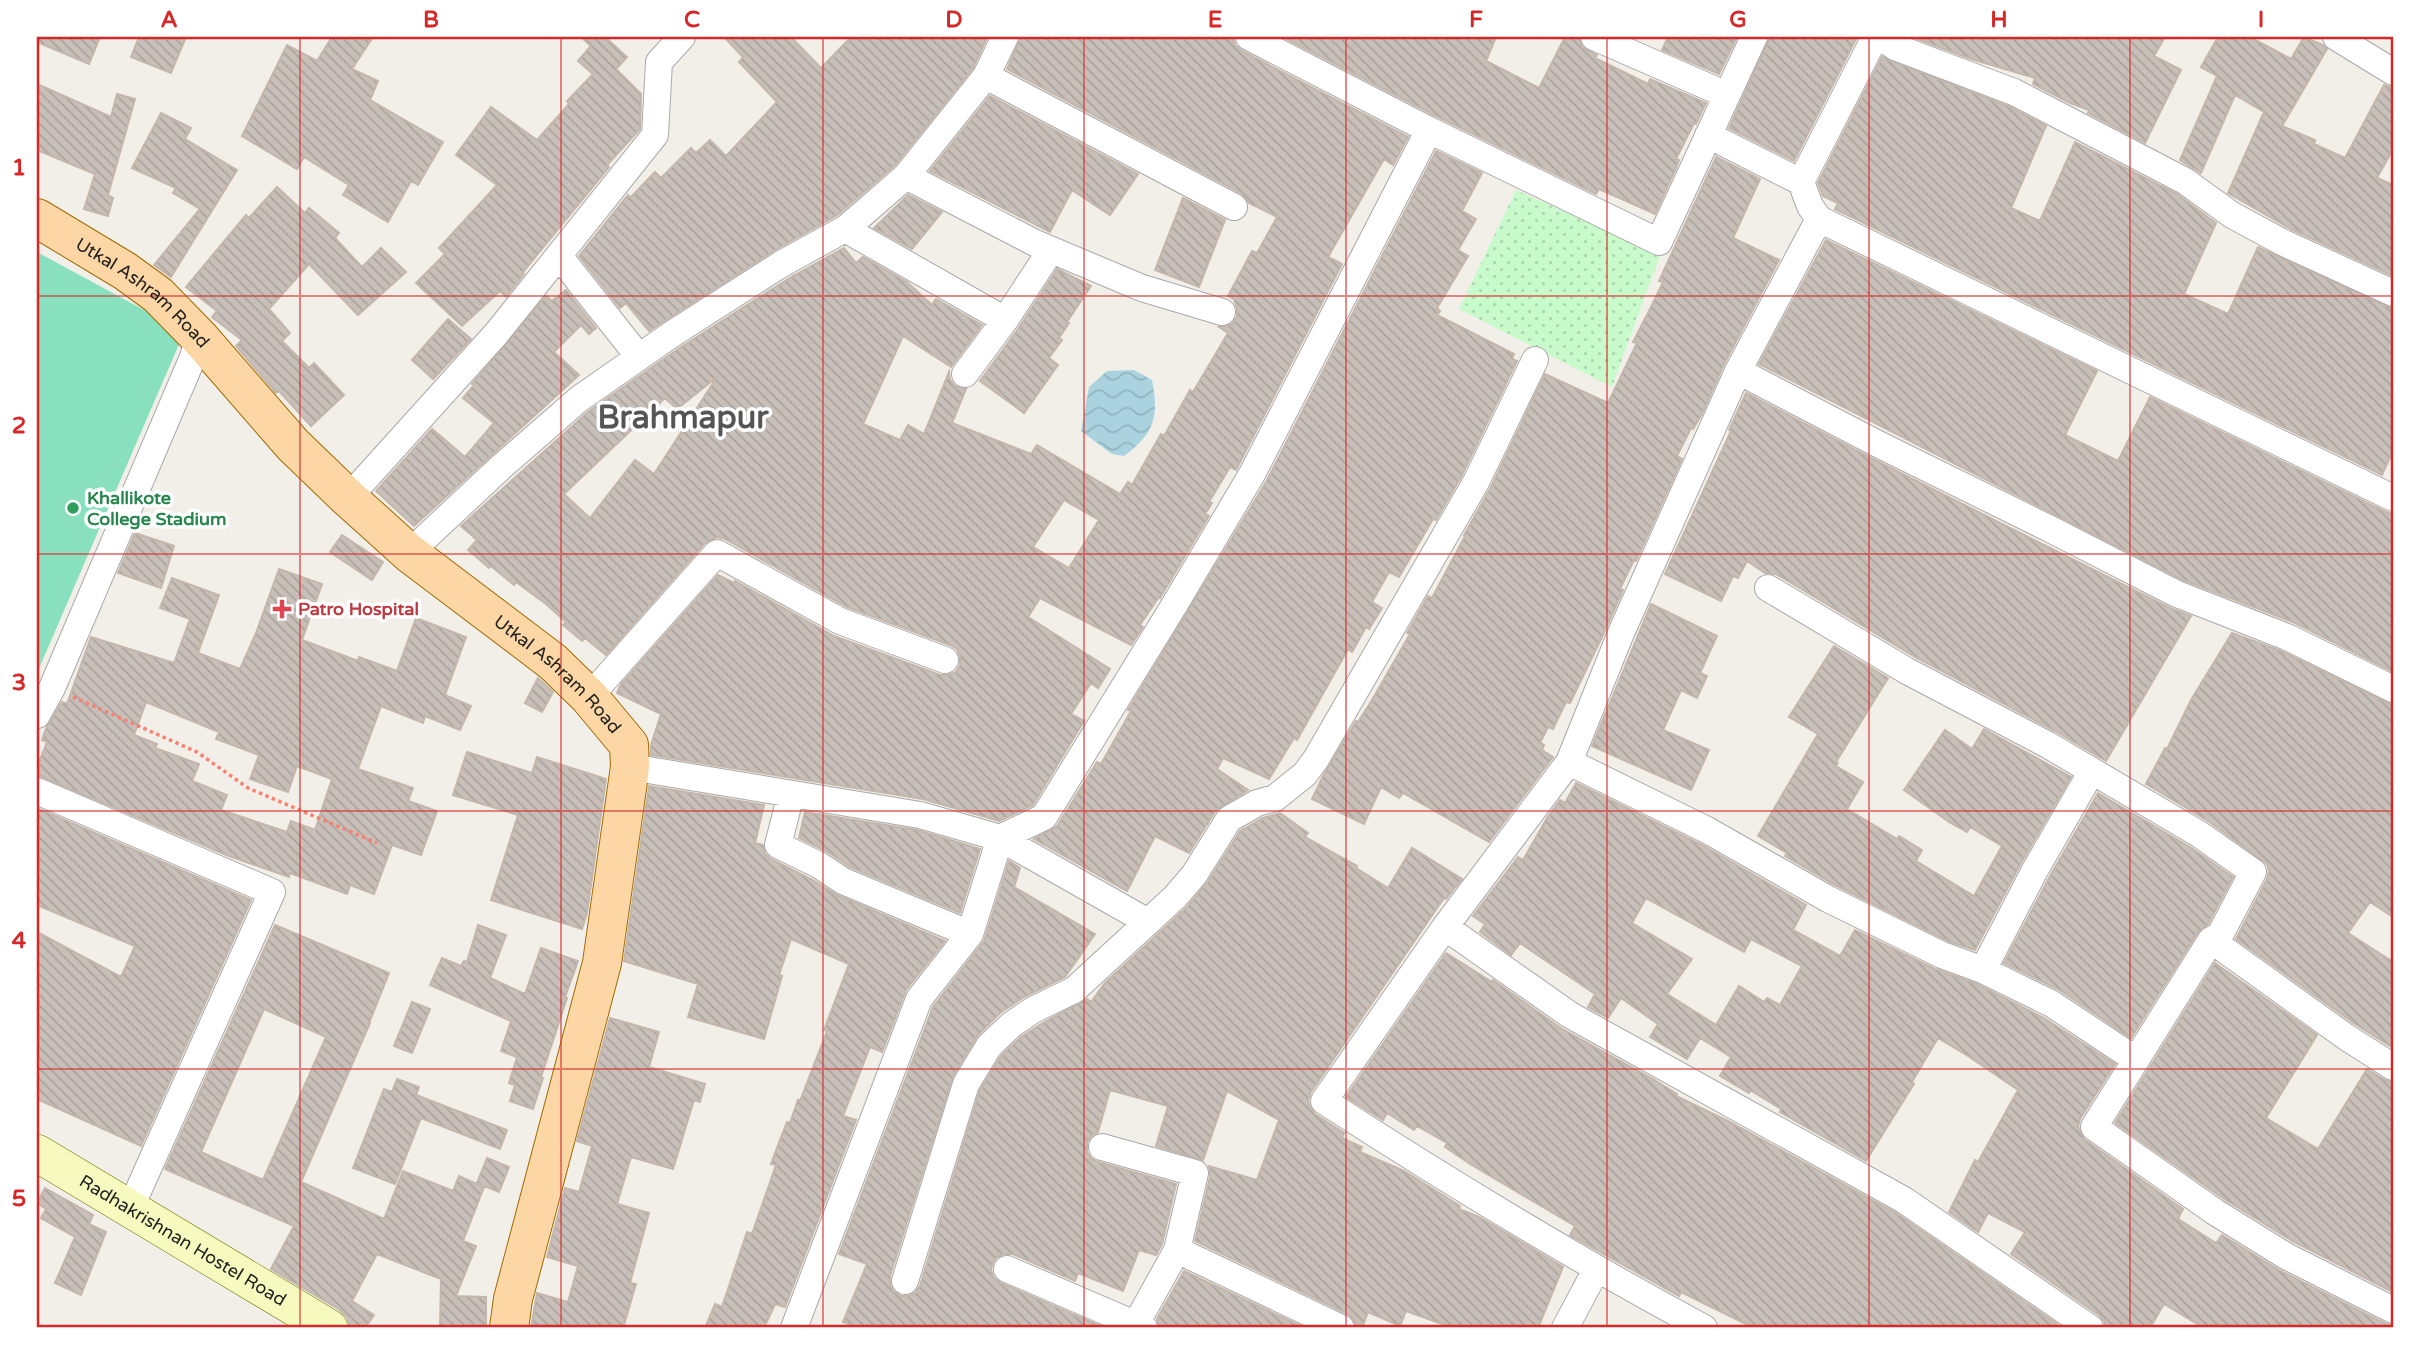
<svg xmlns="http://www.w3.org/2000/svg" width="2430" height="1365" font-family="'Varela Round',sans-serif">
<defs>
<pattern id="park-dots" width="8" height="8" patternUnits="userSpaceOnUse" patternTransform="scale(1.75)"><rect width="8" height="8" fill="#c8facc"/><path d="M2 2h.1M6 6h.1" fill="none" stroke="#acd6af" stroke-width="1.8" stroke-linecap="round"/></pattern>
<pattern id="water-waves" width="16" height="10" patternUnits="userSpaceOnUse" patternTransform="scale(1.75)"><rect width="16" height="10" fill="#aad3df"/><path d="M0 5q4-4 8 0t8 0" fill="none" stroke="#92b5bf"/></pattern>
<pattern id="building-back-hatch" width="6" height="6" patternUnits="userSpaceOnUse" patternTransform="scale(1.75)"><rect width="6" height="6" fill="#c7bfb8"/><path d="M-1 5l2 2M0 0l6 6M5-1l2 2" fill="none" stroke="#aba49e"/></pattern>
</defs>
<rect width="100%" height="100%" fill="#f2efe9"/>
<!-- park -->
<path fill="url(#park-dots)" d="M1516,190L1660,255L1612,387L1459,309Z"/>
<!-- pitch -->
<path fill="#88e0be" d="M37,252L146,311L180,342L37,673Z"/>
<!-- water -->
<path fill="url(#water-waves)" d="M1134,370L1152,380C1159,416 1155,433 1124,456L1112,454L1081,431L1089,387L1107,371Z"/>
<!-- building -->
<path fill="url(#building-back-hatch)" stroke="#c4b6ab" stroke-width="2" fill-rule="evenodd" d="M37,37H100L89,64L37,42Z
M139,37H186L171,73L131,57Z
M332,37H373L352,69L378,81L370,100L443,142L418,185L411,181L388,222L343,195L349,185L304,157L297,169L242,136L287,45L317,61Z
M581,37H605L627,57L616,69L641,94L640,129L607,165L609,167L523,272L524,274L506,297L500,291L462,326L416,283L445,254L439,248L497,185L456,155L491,107L537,140L569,104L567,101L593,74L578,61L591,46Z
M724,37H791L821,68L851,37H980L986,40L973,68L895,165L856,199L836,216L775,250L649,331L626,303L620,308L579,256L628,195L630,198L655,172L661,178L691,148L696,153L710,140L726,156L777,102L739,62L743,57Z
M1021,37H1233L1235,45L1242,51L1408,137L1393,165L1384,159L1328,257L1342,264L1238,466L1236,470L1230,467L1209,502L1212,503L1205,514L1209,516L1160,598L1159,597L1140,625L1143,627L1131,645L1040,598L1028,617L1110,669L1098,688L1091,683L1071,714L1084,721L1033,805L999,821L923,799L651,755V745L661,714L617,693L621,684L718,575L734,583L735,581L834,636L940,675H948L956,672L960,665V657L957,649L950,645L847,607L725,539L717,537L705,543L606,655L585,638L582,641L563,625L566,622L546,604L516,582L514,585L491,566L489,568L468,550L477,540L461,526L589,411L681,347L791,277L844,248L856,263L863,257L907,282L932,305L936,299L982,325L951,367L903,336L863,424L900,440L908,425L924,434L949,372L950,380L955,386L966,389L952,423L1031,454L1037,445L1120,494L1128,482L1132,485L1161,434L1164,436L1190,390L1193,392L1228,333L1219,327L1232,324L1237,317V309L1234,299L1228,296L1252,251L1257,253L1277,217L1249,203L1241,193L1007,69ZM717,377L654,474L635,460L590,518L564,494L665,398L677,409ZM1064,500L1099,520L1069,568L1033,547Z
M1283,37H1496L1486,61L1539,88L1565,37H1579L1582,47L1597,55L1595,58L1648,84L1650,79L1706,103L1696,124L1694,123L1676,159L1679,160L1676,168L1655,214L1599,189L1596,194L1436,116Z
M1668,37H1737L1719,74L1662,50Z
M1770,37H1857L1794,161L1729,128Z
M1912,37H2165L2154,56L2181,70L2145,143L2088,113L2089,110L2070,103L2033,84L2035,78L1971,59Z
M2218,37H2250L2291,59L2304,37L2323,45L2327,49L2282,126L2315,140L2314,144L2345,158L2384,85L2393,88V149L2377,178L2393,185V276L2291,229L2228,193L2264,112L2235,95L2201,173L2180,160L2217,76L2201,67Z
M1882,57L2008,106L2046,126L2011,208L2040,221L2075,142L2177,194L2216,223L2184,294L2228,314L2258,247L2393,309V451L2382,475L1835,209L1838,203L1823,196L1818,183Z
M37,84L111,117L117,94L135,99L108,195L113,198L108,216L84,209L95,174L37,150Z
M990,96L1138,174L1110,215L1072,190L1050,232L930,171Z
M161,113L191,128L185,139L237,170L171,277L154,265L200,209L173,193L176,188L132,168Z
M1436,151L1482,173L1462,211L1476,219L1458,250L1468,256L1437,308L1440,311L1437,315L1514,354L1512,359L1517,361L1462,475L1436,520L1433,519L1399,577L1389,572L1372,602L1382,608L1369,629L1366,627L1352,652L1348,649L1297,740L1294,738L1269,779L1223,758L1217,769L1248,790L1216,810L1189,853L1155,836L1127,891L1034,839L1057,826L1097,762L1101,764L1131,711L1128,710L1266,482Z
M1716,157L1760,179L1733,238L1779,260L1724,364L1702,414L1693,429L1691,428L1677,456L1682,459L1636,561L1634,560L1620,589L1623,590L1602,637L1570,703L1566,702L1553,729L1548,727L1540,743L1544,745L1542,750L1553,757L1489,842L1403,793L1399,798L1381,787L1364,824L1312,799L1323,776L1356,721L1358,722L1372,700L1410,634L1407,633L1428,596L1432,598L1465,536L1464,535L1490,489L1545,374L1608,403L1637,343L1633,342L1653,303L1663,282L1659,281Z
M277,187L305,213L309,208L339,233L335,238L362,267L381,248L406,272L358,315L309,264L269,309L290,333L282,341L309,368L314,363L344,395L311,426L279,391L276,393L236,346L242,340L212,317L217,311L186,287L246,215L249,218Z
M908,195L942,212L912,249L874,228Z
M1183,198L1225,220L1199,287L1155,270Z
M1826,240L2097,371L2065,435L2118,461L2150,397L2386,512L2393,514V672L2293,622L2183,580L1759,364Z
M1057,269L1091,286L1067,322L1069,323L1059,338L1062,340L1049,358L1058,365L1024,413L980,381L1018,329Z
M566,290L596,328L589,334L581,325L554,352L579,375L414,526L376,491L432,429L465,457L494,423L463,398L474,385L472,384L546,296L552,301Z
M448,319L471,339L433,379L412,360Z
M1746,393L1871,458L2170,608L2191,616L2106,761L2055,731L1915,657L1776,574L1765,573L1747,561L1738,578L1733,576L1721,601L1665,574L1731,431L1729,430Z
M135,533L174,546L161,588L118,573Z
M342,535L383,562L372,580L330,552Z
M279,569L322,584L302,640L358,661L359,657L397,671L416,618L466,637L445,695L471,706L460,730L425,716L423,723L381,706L358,769L413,788L408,801L437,811L421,855L392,845L374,894L350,885L347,894L290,873L289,877L229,856L37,775V767L47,742L42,740L47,726L62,702L67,704L91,637L174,663L190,619L160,608L172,578L219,595L198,653L240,669L256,633ZM146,702L219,732L216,739L259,755L250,779L288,792L297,766L332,779L315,830L291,821L287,832L221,810L227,795L192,781L199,764L155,748L157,744L134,735Z
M1651,604L1717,636L1700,673L1707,676L1697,698L1681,690L1663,730L1709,750L1691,790L1592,746Z
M2232,633L2281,651L2393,705V917L2370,902L2348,933L2393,962V1048L2355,1024L2236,939L2267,879L2269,871L2267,864L2208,821L2146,784L2165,748L2167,749L2191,700Z
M1834,646L1888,678L1836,762L1838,763L1836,766L1863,782L1847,809L1897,839L1899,836L1922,850L1916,861L1974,896L2002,846L1970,827L1967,832L1949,822L1904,790L1945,730L1972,749L1984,729L2071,777L2021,863L1975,950L1948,941L1835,885L1785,856L1787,853L1758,836L1818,734L1789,717Z
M538,678L553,692L542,712L525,703Z
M467,752L532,773L537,757L606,779L587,913L582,929L491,900L518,815L453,795Z
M1576,783L1700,844L1806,905L1793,930L1840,956L1855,930L1935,969L1977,984L2044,1018L2115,1064L2080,1119L2078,1127L2084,1139L2183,1209L2178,1219L2216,1243L2222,1235L2279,1270L2386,1324L2393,1326V1328H2204L2164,1304L2150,1328H2106L2104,1321L2099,1315L2011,1254L2025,1232L1988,1213L1978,1232L1949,1212L1975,1160L1978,1162L2018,1090L1968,1056L1938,1038L1912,1082L1914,1084L1866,1161L1780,1112L1781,1109L1750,1090L1749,1093L1720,1076L1731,1057L1700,1038L1687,1059L1650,1037L1658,1024L1621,998L1608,1018L1588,1007L1595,994L1520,943L1511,955L1480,932L1485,924L1473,916L1518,857L1523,860L1547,818L1560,800L1565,803ZM1646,898L1744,952L1751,939L1802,966L1780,1005L1767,998L1764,1002L1739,986L1716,1025L1667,994L1692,959L1632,923Z
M649,786L764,805L755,843L763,845L765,854L771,859L811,879L837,895L945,941L906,990L882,1052L870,1047L843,1116L856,1120L785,1307L775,1304L764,1328H705L715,1304L722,1307L747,1232L752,1234L776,1165L771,1164L778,1145L787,1122L790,1123L798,1100L800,1101L827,1031L824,1030L849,964L791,939L779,975L782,976L764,1039L688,1017L698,984L624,961Z
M2098,793L2190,847L2233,877L2208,924L2198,932L2131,1038L2061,991L2004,963L2049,878Z
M37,808L251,900L141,1146L37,1099V932L121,977L135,946L37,905Z
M805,812L917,830L980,849L960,913L850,867L828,852L799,838Z
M1280,813L1308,833L1305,837L1357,866L1356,868L1388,888L1412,848L1462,879L1446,899L1444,898L1311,1092L1308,1101L1310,1107L1315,1114L1344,1133L1342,1138L1362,1147L1360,1152L1404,1171L1460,1206L1459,1209L1479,1217L1563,1267L1538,1328H1453L1406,1311L1400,1326L1368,1312L1362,1328H1357L1354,1320L1348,1314L1195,1241L1210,1177L1209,1166L1257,1180L1279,1120L1227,1091L1203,1160L1156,1146L1168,1106L1110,1090L1098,1132L1092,1135L1087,1142V1152L1091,1158L1098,1162L1176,1184L1162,1244L1156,1255L1139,1250L1123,1291L1078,1273L1075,1281L1013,1254H1004L997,1257L993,1262L991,1270L994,1278L1001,1283L1105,1328H860L843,1322L867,1264L839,1254L933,1007L984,941L1009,861L1020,868L1014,887L1095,934L1065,977L1024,997L1000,1013L978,1035L953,1076L890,1276V1284L893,1291L901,1296H909L915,1293L920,1286L980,1090L1001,1056L1021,1037L1041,1024L1087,999L1091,1002L1105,983L1187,907L1207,883L1240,831L1263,818Z
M275,925L389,973L369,1023H370L301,1182L384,1219L403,1171L453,1191L459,1176L484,1187L463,1241L476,1246L456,1296L486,1297V1328H440L441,1279L377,1254L352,1301L374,1315L365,1328H350L347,1317L340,1310L271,1269L294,1226L165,1169ZM264,1009L326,1037L263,1180L201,1152Z
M478,925L506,935L490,978L525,994L541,948L578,961L565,997L567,998L541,1077L543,1078L533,1109L510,1101L515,1085L509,1083L517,1057L501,1051L511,1021L430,985L442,958L461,966L464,961L467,962Z
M1446,953L1492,982L1493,980L1562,1029L1653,1079L1677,1094L1676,1096L1728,1121L1896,1213L2057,1324L2054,1328H1754L1681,1292L1679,1296L1570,1235L1575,1226L1470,1164L1445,1147L1447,1143L1417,1126L1414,1130L1387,1113L1383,1120L1346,1097Z
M2215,963L2317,1035L2266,1118L2318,1149L2367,1069L2385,1080L2393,1083V1292L2294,1242L2224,1199L2115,1123Z
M412,1002L430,1009L412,1053L394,1046Z
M610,1018L659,1032L649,1067L705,1084L700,1102L694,1100L673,1169L631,1157L617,1204L649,1213L630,1283L636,1284L623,1328H531L537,1293L568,1302L578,1266L547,1257L565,1188L579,1192L592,1146L577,1141Z
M397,1079L419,1087L416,1095L507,1130L500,1149L421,1118L395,1184L353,1168L384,1089L392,1092Z
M487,1158L509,1167L499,1192L477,1183Z
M45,1188L93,1215L89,1224L106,1232L81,1295L55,1283L75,1237L41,1218L46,1209L37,1203Z
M1184,1271L1305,1328H1159L1157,1319Z"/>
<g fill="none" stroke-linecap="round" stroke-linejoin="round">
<!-- minor casing -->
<g stroke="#a9a9a9" stroke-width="28">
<path id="minor" d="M1249,37L1429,130
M1594,37L1727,95
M1881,37L1895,47L2014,92L2185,181L2232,215L2284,243L2393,293
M2336,37L2393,72
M986,76L1234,207
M1708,135L1801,182L1810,206L1819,219L2393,498
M906,176L1035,243L1142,288L1222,312
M1801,182L1875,37
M845,229L1005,320
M559,256L639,357
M1738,371L1878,444L2050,529L2177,594L2287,637L2393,689
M965,374L1005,320L1051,250
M348,498L496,334L655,135L659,62L682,37
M409,553L501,467L579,399L672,334L783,263L845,229L866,211L906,176L986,76L1005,37
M1768,588L1907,671L2048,745L2199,834L2253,872L2220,935L2211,940L2094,1127L2215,1212L2286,1256L2393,1310
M589,697L717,553L840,621L945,660
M37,715L52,688L193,357L199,337
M1569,762L1707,830L1828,899L1942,955L1983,970L2052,1004L2135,1059
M630,767L920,815L1000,838L1044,817L1175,604L1252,474L1429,130L1659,242L1754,37
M37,791L272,892L130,1209
M791,794L778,845L819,865L843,881L970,934
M1445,927L1570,1015L1904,1200L2090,1328
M2211,940L2346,1037L2393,1067
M1983,970L2035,870L2092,771
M1102,1147L1195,1173L1177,1250L1136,1324
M1177,1250L1341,1328
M1007,1269L1144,1328
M905,1281L966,1084L989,1046L1011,1025L1033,1010L1074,990L1175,897L1194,875L1229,819L1257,803L1275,798L1305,774L1316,759L1476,482L1535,360
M794,1328L919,999L970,934L1000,838L1148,922
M1565,1328L1596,1270
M1704,1328C1572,1257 1449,1182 1324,1101L1445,927L1569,762L1621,633L1738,371L1819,219"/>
</g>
<!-- secondary casing -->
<g stroke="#707d05" stroke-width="38">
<g id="secondary">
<path id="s1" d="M37,1153L329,1328"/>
</g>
</g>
<!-- primary casing -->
<g stroke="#a06b00" stroke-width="40">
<g id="primary">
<path id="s2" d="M37,218L125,271L158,295L199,337L293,445L348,498L409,553L553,662L589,697L629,745L630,767L602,963L513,1299L509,1328"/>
</g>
</g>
<!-- path -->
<path stroke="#fa8072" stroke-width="3.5" stroke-dasharray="3.5 3.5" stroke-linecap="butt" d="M73,697L197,752L248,788L377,843"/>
<!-- minor -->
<use href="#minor" stroke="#fff" stroke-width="26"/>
<!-- secondary -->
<use href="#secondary" stroke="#f7fabf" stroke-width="37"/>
<!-- primary -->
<use href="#primary" stroke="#fcd6a4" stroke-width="38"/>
</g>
<!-- grid -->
<path fill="none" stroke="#d62828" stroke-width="2" stroke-opacity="0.55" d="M300,37V1328M561,37V1328M823,37V1328M1084,37V1328M1346,37V1328M1607,37V1328M1869,37V1328M2130,37V1328M37,296H2393M37,554H2393M37,811H2393M37,1069H2393"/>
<!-- markers -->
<circle fill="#2e9e5b" stroke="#fff" stroke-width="2.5" cx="73" cy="508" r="7"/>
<path fill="#e0444e" stroke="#fff" stroke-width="2.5" d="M278.5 598.5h7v7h7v7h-7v7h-7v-7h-7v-7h7z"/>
<g text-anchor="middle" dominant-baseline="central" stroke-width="7" stroke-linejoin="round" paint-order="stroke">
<!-- street labels -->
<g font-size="18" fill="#222" stroke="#fff">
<text stroke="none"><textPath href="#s2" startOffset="130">Utkal Ashram Road</textPath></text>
<text stroke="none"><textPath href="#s2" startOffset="696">Utkal Ashram Road</textPath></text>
<text stroke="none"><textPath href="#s1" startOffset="170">Radhakrishnan Hostel Road</textPath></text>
</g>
<!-- leisure labels -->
<g font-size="18" font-weight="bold" fill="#27864d" stroke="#fff" text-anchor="start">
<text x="87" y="498">Khallikote<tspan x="87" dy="21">College Stadium</tspan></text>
</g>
<!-- health labels -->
<g font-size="18" font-weight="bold" fill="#be3a42" stroke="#fff" text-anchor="start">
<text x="298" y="609">Patro Hospital</text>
</g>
<!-- town labels -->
<g font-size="32" font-weight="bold" fill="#555" stroke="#fff">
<text x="683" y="418">Brahmapur</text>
</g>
</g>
<!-- border -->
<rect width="2430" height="1365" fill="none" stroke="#ffffff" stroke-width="77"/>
<rect x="38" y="38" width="2354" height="1288" fill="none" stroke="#d62828" stroke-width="2.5"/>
<g font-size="23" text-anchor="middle" font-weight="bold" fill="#d62828">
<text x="169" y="27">A</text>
<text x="431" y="27">B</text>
<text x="692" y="27">C</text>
<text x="954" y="27">D</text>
<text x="1215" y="27">E</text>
<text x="1476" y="27">F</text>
<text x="1738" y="27">G</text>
<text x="1999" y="27">H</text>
<text x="2261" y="27">I</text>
<text x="19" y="175">1</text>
<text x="19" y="433">2</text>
<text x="19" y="690">3</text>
<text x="19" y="948">4</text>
<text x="19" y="1206">5</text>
</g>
</svg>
